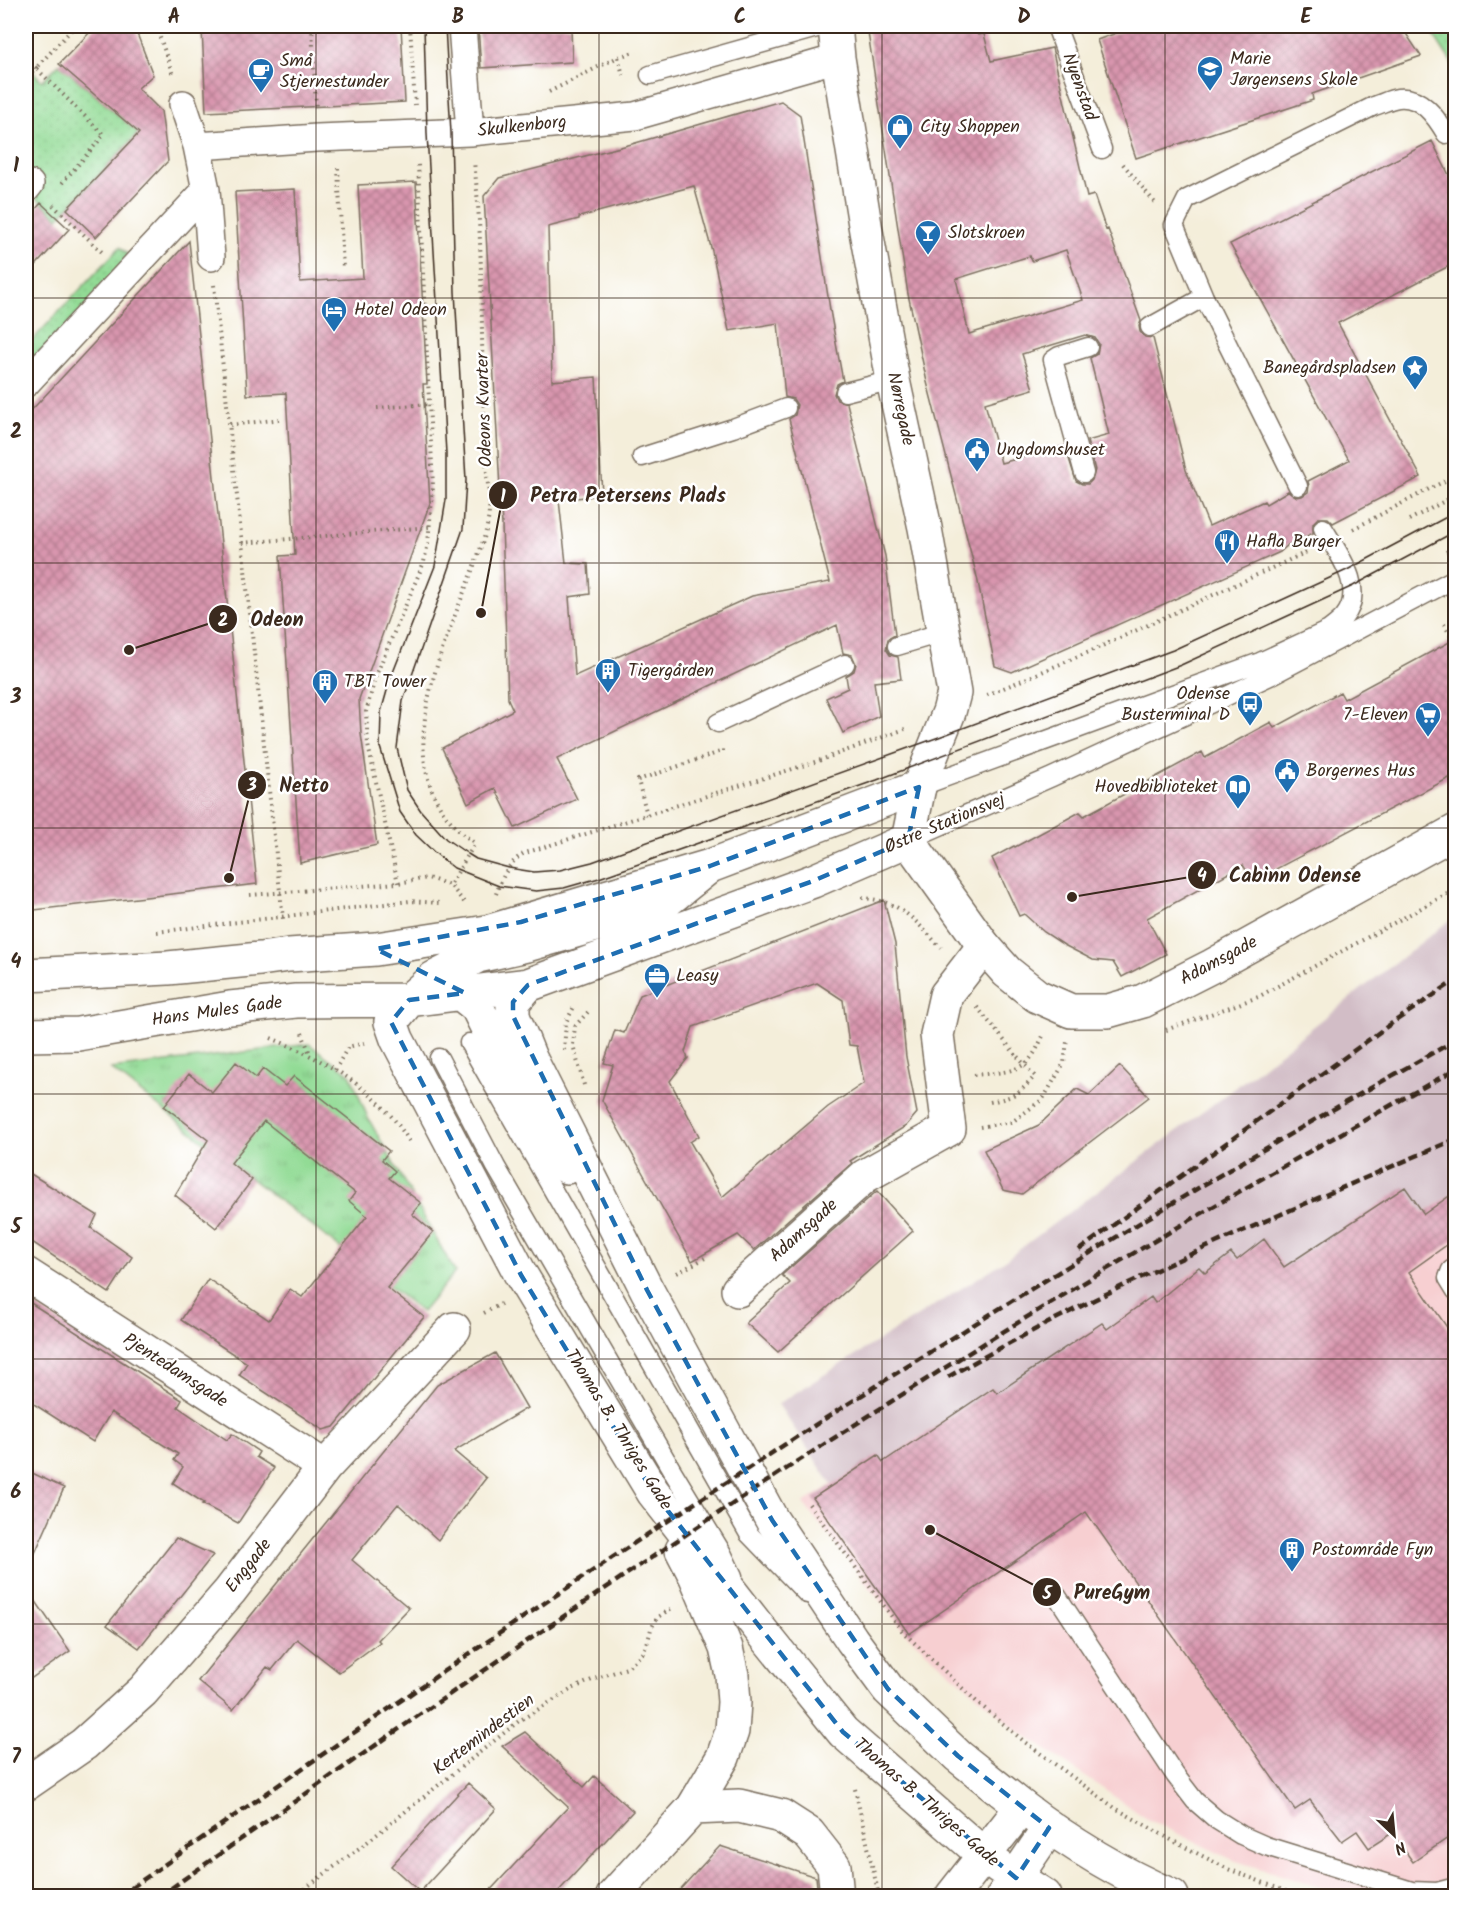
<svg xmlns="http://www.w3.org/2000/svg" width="1481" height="1922" font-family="Kalam,sans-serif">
<defs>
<pattern id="grass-tufts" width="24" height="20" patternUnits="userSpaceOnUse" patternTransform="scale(1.5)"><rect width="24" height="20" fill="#92db95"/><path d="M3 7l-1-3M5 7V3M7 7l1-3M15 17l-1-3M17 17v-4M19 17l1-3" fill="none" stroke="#7fbc80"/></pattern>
<pattern id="park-dots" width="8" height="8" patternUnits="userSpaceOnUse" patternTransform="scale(1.5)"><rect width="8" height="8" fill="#92db95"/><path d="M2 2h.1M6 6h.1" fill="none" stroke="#7fbc80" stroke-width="1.8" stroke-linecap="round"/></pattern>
<pattern id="building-cross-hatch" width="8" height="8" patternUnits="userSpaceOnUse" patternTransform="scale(1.5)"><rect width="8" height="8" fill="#d996af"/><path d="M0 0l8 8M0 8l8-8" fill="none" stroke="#b17b8e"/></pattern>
</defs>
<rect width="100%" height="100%" fill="#fff"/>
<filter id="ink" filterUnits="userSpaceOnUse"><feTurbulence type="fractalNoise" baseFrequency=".0167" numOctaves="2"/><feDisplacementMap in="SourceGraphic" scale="12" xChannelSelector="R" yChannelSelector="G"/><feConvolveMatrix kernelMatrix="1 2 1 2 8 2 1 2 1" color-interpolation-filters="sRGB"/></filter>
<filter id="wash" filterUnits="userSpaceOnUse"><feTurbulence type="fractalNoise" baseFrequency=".008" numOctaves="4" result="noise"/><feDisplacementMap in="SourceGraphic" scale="24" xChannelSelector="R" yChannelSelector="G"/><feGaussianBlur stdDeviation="1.35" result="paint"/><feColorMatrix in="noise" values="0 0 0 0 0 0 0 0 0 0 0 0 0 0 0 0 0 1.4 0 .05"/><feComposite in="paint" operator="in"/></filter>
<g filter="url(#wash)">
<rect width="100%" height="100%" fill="#f4eeda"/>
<!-- built -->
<path fill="#f7cfd1" d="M1405,1187L1424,1213L1455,1192V1896H1347L1233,1860L1147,1819L1016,1729L907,1635L803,1503L878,1455L882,1462L993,1388L997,1393L1102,1323L1108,1329L1151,1297L1156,1303L1199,1267L1264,1239L1284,1267Z"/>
<!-- railway -->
<path fill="#d2bdc6" d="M1455,916V1192L1424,1213L1405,1187L1284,1268L1264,1239L1237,1260L1231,1254L1205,1273L1198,1267L1155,1303L1151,1297L1107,1329L1102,1323L997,1393L992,1388L882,1462L878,1455L832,1485L778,1404L1000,1264L1240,1084Z"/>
<!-- grass -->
<path fill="url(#grass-tufts)" stroke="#66825a" stroke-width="1.5" d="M309,1044L350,1074L368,1118L455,1272L422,1312L111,1069Z"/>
<!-- park -->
<path fill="url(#park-dots)" stroke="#66825a" stroke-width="1.5" d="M1428,26H1455V68Z
M59,64L139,133L58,218L26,188V65L42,81Z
M120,247L133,260L26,373V347Z"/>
<g id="blocks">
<!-- building -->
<path fill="url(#building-cross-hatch)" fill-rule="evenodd" d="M96,26H134L153,75L138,88L161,111L168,161L96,237L67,209L139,133L59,64Z
M265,26H401L405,102L206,112L202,29Z
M478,26H571L572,62L481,68Z
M867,26H975L978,35L984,34L991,61L1052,48L1087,197L1094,195L1106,230L1108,229L1141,321L1139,326L1140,332L1145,337L1153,338L1186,470L1209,526L1264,501L1266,504L1288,491L1297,497L1302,496L1308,492L1309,486L1308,481L1349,460L1230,244L1432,141L1455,187V263L1338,323L1421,477L1333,523L1328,518H1318L1313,523V533L1288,545L1280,552L1012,672L995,666L977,577L927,382L908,294ZM1066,250L1083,300L969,334L956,279L1030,256L1032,261ZM1085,335L1095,338L1099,344L1097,354L1090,358L1109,435L1087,441L1095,470L1092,480L1088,484H1082L1076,481L1065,446L1001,463L985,403L1033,389L1022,354Z
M1136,26H1401L1421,56L1312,94L1313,100L1136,158L1097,40Z
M781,101L800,115L831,316L843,381L837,384L834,394L837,400L847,403L885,556L895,635L888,639L886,649L890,655L898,657L901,679L874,682L879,716L843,733L826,698L848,688L846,676L854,671L856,664L852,655L843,653L837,625L557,759L577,799L515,828L495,788L468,803L442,748L513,710L508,699L502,525L484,196L499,178L632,144ZM694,186L712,251L729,331L778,323L785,397L793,399L797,405L795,415L789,419L830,582L752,596L575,676L569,597L590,594L588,564L566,563L559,500L602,495L596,377L552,381L548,227L579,219V217Z
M416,182L427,384H423L430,503L359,699L361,734L377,845L300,863L280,556L295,555L286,393L247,395L235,192L295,189L300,282L363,278L358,185Z
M41,203L69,229L26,276V220Z
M189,241L257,884L26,911V416Z
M1455,639V775L1253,881L1243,865L1147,918L1166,954L1122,977L1113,962L1093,960L1064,945L1044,932L1024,914L1019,916L992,858L1014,846L1015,847L1080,812L1084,816L1202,752L1205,758L1271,722L1274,728L1340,692L1344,699Z
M884,900L895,944L906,1057L917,1113L906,1126L850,1161L852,1163L754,1250L738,1235L692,1261L602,1100L613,1065L604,1063L615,1030L624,1033L640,995ZM817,983L843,1000L849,1045L857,1046L864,1083L828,1107L722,1197L690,1142L699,1136L670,1081L688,1058L685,1052L693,1027Z
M236,1062L256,1078L263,1069L285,1086L294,1076L389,1151L382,1160L395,1171L389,1178L421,1203L412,1214L433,1232L387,1288L424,1317L334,1427L323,1430L239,1375L247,1363L181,1320L208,1279L269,1320L290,1289L302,1297L367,1216L349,1201L355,1193L264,1121L231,1163L252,1180L216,1228L175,1195L208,1140L164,1106L189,1074L212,1092Z
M1120,1066L1149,1097L1022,1194L1003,1190L984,1150L1039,1125L1077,1089L1089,1095Z
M26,1171L97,1215L91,1228L132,1257L109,1293L26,1238Z
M1405,1187L1424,1214L1455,1192V1239L1409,1272L1455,1339V1833L1413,1862L1392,1833L1369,1848L1357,1831L1342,1841L1310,1800L1295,1810L1086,1512L909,1634L813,1498L878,1455L883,1462L993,1388L997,1393L1102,1323L1107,1329L1151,1297L1155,1303L1199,1267L1205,1273L1231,1253L1237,1260L1264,1239L1284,1267Z
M877,1191L913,1231L778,1352L746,1323L790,1283L782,1275Z
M26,1300L182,1400L178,1407L227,1440L232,1434L259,1452L256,1457L274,1468L238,1523L202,1504L204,1503L173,1483L183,1467L174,1460L178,1454L111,1412L93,1442L26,1399Z
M495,1353L527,1408L454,1451L486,1478L438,1540L398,1504L352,1560L409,1608L378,1640L380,1642L339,1672L297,1639L272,1670L267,1667L233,1710L198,1681L437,1385Z
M26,1470L64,1488L26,1573Z
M176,1538L213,1555L139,1648L107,1625Z
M26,1587L70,1651L26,1682Z
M525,1732L584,1787L594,1776L633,1811L554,1896H485L568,1807L502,1746Z
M468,1783L496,1809L420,1892L391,1866Z
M720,1846L816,1877L818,1896H674Z"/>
</g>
</g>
<g filter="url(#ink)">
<use href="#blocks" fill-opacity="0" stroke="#7c6f60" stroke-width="1.5"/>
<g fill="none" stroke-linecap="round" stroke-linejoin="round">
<!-- service casing -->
<g stroke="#7c6f60" stroke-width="21">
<path id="service" d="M1056,26L1102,149
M650,75L824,26
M1150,327L1204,297
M845,392L893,380
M642,457L733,428L786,408
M1084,473L1053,360L1059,356L1088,347
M1298,486L1204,297L1174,225L1187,199L1374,106C1381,104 1390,99 1398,98C1421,95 1436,117 1446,134
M1318,638C1326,632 1337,625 1344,617C1367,589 1338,553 1323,528
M897,646L944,632
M718,723L845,664
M919,787L1260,662L1327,631
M908,840L1052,777L1272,675L1456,578
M469,1043L749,1534L807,1594
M439,1058L496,1167L673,1472L722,1553L733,1576
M1456,1267L1451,1270L1448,1278L1456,1291
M1057,1596L1175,1775L1195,1801L1217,1820L1241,1835L1266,1846L1412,1891L1437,1892L1456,1887"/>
</g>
<!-- pedestrian casing -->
<g stroke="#7c6f60" stroke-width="30">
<path id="pedestrian" d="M462,26L470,132
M183,104L197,146L206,190L211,257
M197,146L317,138L470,132L635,116L838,58
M26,189L30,184
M26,383L206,190"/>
</g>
<!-- minor casing -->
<g stroke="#7c6f60" stroke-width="36">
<path id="minor" d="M835,26L838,58L866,231L893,380L925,528L954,693L949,712L919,787
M26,1274L325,1467
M738,1290L865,1176L949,1129L937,1035L946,995L984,946
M26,1784L84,1744L143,1691L230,1591L325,1467L454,1329
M693,1808L739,1806L781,1816L809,1834L834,1866L837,1896"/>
</g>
<!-- tertiary casing -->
<g stroke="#7c6f60" stroke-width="36">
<path id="tertiary" d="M919,787L908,840L984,946L1007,972L1037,996L1071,1011H1108L1143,1001L1212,966L1456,831
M710,866L659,907L527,945L478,956L434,978L409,1000L391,1022L397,1039L521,1275L653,1492L763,1633L843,1732L985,1856
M26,975L168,968L260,959L289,955L376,949L487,932L710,866L919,787
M447,985L461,994L477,1007L508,1070L552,1150L567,1167
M528,985L513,1002V1016L530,1058L647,1290L772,1520L852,1640L888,1689L958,1756L1022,1807
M26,1035L78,1034L230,1008L296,1001L409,1000L528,985L813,881L908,840
M613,1896L693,1808L723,1757L732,1731L734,1702L732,1675L726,1648L696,1577L682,1550"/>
</g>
<!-- secondary casing -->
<g stroke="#7c6f60" stroke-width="36">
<path id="secondary" d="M998,1866L1045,1896
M952,1896L1022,1807C1068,1842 1119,1873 1172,1896
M1003,1896L1049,1828"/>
</g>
<!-- path -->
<path stroke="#7c6f60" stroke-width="4" stroke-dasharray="1.5 4.5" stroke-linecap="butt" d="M156,26L173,75
M312,26L316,109
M410,26L415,105
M618,57L623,75
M26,59L36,68L26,79
M549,92L618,57L634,52
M26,135L34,142L26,151
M1123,164L1156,204
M338,168L343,269
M62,183L104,135L36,68L75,26
M53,205L104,254
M214,285L283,919
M377,408L429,404
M230,425L282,419
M1409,520L1456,495
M1353,529L1456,475
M242,543L429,527
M1446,552L1456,547
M1444,624L1453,640
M987,695L1089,652L1309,551
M647,815L638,780L723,751V749
M398,883L368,745L366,712L376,675L424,562L428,543L433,487L418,164
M496,894C501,879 510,860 525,853L818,761L905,729
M250,895L398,883L428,878L450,885
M862,898C900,900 917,922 941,948
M464,902L450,885L474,845L473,842C466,836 458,831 453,824C390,754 443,650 470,576C478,555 488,533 489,511C490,499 488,486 487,475C486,447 484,420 483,393C481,316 483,239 474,162
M157,932L410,901L439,903
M977,1007L1016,1055
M1166,1030L1258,997L1456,889
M302,1033L310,1054
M271,1038C325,1060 379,1090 409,1141
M564,1050L566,1022L575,1005
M335,1070L348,1047L364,1043
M974,1075C992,1073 1017,1074 1030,1059C1036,1052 1040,1042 1044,1034
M584,1085L573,1045L575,1026L588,1012
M980,1127L1012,1122L1043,1099L1064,1063L1067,1042
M677,1273L705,1258
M484,1313L501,1304
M809,1504L903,1632L977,1702L1026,1743L1115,1808L1175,1842L1228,1869L1298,1896
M855,1789L879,1896
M295,1896L366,1843L519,1721L572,1689L594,1679L627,1668L643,1653L648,1641L651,1629L657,1618L672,1608"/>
<!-- service -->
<use href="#service" stroke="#fff" stroke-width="18"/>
<!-- pedestrian -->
<use href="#pedestrian" stroke="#fff" stroke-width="27"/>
<!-- minor -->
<use href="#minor" stroke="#fff" stroke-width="33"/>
<!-- tertiary -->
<use href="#tertiary" stroke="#fff" stroke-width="33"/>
<!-- secondary -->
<use href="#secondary" stroke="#fff" stroke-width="33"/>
<!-- tram -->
<path stroke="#3b2a1e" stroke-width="1.5" d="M424,26L427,134L446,453V500L435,566L390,680L381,712L380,747L400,812L416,835L435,853L454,868L499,886L536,891L564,888L599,878L877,780L1181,665L1353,586L1456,531
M445,26L451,133L455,292L466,480L463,529L403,701L397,748L407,790L421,811L446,839L468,854L476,859L509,868L534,872L560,870L592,862L939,737L1173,650L1347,570L1456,512"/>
<!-- rail -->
<path stroke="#3b2a1e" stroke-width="4.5" stroke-dasharray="9 4.5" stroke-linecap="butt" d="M1079,1250L1385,1028L1456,980
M948,1377C1110,1284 1284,1213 1456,1139
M120,1896C552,1591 993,1297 1456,1040
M160,1896C400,1727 641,1560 889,1403C1074,1285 1264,1176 1456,1069"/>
<!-- path-bridge -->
<path stroke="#7c6f60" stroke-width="4" stroke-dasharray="1.5 4.5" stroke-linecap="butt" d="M990,1102C1014,1097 1019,1094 1035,1076L1016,1055"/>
</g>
</g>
<!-- marked area -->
<path fill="none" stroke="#1f6fb2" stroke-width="4.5" stroke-dasharray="12 8" stroke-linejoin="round" d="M919,787L908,840L813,881L528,985L513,1002V1016L647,1290L772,1520L888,1689L958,1756L1049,1828L1016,1878L843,1732L653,1492L521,1275L391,1022L409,1000L465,993L376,949L521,922L710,866Z"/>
<!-- grid -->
<path fill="none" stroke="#3b2a1e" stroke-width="1.5" stroke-opacity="0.55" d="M316,26V1896M599,26V1896M882,26V1896M1165,26V1896M26,298H1456M26,563H1456M26,828H1456M26,1094H1456M26,1359H1456M26,1624H1456"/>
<!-- icons -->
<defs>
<g id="school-pin" transform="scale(1.35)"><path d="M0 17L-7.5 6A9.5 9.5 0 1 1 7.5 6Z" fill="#1f6fb2" stroke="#fff"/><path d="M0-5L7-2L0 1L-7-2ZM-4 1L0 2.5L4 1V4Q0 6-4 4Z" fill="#fff"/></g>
<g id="cafe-pin" transform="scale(1.35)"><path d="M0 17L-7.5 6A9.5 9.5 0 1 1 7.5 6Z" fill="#1f6fb2" stroke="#fff"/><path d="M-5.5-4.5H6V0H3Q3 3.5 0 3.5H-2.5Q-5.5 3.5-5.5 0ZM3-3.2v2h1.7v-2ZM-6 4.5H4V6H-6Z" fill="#fff"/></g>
<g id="shop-pin" transform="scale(1.35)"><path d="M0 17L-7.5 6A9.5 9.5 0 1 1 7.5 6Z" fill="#1f6fb2" stroke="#fff"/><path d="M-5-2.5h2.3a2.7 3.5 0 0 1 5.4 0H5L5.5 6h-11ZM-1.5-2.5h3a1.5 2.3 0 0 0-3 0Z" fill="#fff"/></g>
<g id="bar-pin" transform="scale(1.35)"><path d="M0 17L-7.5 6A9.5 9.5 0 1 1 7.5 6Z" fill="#1f6fb2" stroke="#fff"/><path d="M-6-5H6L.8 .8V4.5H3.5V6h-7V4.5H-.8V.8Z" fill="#fff"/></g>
<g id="hotel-pin" transform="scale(1.35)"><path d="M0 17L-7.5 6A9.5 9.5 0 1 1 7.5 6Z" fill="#1f6fb2" stroke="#fff"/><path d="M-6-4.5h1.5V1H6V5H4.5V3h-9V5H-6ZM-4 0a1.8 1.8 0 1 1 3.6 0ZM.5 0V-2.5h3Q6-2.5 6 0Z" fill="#fff"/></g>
<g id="sight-pin" transform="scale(1.35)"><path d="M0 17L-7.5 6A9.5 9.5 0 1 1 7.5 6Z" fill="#1f6fb2" stroke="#fff"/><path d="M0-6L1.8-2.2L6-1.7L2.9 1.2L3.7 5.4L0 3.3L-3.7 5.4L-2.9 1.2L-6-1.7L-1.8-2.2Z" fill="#fff"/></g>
<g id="civic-pin" transform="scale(1.35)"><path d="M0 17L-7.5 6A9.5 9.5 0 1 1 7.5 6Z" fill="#1f6fb2" stroke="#fff"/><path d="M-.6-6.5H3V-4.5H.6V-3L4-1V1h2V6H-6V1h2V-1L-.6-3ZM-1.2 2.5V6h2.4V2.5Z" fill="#fff"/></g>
<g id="restaurant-pin" transform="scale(1.35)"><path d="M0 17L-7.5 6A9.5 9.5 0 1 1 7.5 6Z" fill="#1f6fb2" stroke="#fff"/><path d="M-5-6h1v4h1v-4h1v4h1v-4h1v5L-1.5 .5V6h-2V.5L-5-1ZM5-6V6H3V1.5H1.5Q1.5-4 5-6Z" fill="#fff"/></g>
<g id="building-pin" transform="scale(1.35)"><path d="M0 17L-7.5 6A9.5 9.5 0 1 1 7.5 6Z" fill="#1f6fb2" stroke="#fff"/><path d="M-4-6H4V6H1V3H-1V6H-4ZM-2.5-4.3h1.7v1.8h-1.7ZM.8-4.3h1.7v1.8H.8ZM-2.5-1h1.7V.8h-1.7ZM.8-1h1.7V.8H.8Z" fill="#fff"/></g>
<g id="bus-pin" transform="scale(1.35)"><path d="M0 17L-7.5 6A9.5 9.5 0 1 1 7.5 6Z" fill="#1f6fb2" stroke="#fff"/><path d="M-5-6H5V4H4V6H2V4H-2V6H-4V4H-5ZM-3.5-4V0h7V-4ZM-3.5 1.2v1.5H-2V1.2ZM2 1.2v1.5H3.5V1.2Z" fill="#fff"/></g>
<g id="supermarket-pin" transform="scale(1.35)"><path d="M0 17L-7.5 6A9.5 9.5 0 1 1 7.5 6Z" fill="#1f6fb2" stroke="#fff"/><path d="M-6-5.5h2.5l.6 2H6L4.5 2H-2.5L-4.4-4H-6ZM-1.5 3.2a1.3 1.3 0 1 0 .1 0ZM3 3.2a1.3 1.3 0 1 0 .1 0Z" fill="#fff"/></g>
<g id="library-pin" transform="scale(1.35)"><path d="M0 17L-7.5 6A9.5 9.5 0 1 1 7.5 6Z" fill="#1f6fb2" stroke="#fff"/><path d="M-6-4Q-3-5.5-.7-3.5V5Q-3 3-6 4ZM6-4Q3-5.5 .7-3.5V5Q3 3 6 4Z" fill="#fff"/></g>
<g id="office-pin" transform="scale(1.35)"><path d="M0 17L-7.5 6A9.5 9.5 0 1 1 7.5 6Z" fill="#1f6fb2" stroke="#fff"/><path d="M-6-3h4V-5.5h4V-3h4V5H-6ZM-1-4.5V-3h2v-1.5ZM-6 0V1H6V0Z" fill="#fff"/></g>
</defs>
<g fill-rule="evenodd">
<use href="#school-pin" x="1210" y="69"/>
<use href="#cafe-pin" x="261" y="71"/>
<use href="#shop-pin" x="900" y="127"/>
<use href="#bar-pin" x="928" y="233"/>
<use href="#hotel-pin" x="334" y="310"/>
<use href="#sight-pin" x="1415" y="368"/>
<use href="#civic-pin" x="977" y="450"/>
<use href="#restaurant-pin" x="1227" y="542"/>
<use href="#building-pin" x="608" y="671"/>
<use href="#building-pin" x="325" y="682"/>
<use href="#bus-pin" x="1250" y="704"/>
<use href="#supermarket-pin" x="1428" y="715"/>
<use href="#civic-pin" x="1287" y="771"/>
<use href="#library-pin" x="1238" y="787"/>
<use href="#office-pin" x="657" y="976"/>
<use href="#building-pin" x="1292" y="1550"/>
</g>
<g text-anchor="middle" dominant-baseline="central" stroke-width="5" stroke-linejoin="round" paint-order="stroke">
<!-- poi labels -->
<g font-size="18" fill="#3b2a1e" stroke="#fff" text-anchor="start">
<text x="1230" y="59">Marie<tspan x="1230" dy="21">Jørgensens Skole</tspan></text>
<text x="280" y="61">Små<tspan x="280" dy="21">Stjernestunder</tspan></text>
<text x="920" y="127">City Shoppen</text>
<text x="948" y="233">Slotskroen</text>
<text x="354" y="310">Hotel Odeon</text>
<text x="1396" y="368" text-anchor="end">Banegårdspladsen</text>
<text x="996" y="450">Ungdomshuset</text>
<text x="1246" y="542">Hafla Burger</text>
<text x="628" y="671">Tigergården</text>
<text x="344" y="682">TBT Tower</text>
<text x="1230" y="694" text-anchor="end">Odense<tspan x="1230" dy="21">Busterminal D</tspan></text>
<text x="1408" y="715" text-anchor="end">7-Eleven</text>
<text x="1306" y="771">Borgernes Hus</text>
<text x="1218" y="787" text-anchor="end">Hovedbiblioteket</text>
<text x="676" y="976">Leasy</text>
<text x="1312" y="1550">Postområde Fyn</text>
</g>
<!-- street labels -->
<g font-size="18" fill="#3b2a1e" stroke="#fff">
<text transform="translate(1079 87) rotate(70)">Nyenstad</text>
<text transform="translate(522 127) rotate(-6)">Skulkenborg</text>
<text transform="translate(900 409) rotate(78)">Nørregade</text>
<text transform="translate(485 410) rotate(-92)">Odeons Kvarter</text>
<text transform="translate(945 824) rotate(-23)">Østre Stationsvej</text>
<text transform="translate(1219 961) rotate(-28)">Adamsgade</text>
<text transform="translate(217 1012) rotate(-8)">Hans Mules Gade</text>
<text transform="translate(804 1231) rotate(-42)">Adamsgade</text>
<text transform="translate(175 1371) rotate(33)">Pjentedamsgade</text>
<text transform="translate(618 1430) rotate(58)">Thomas B. Thriges Gade</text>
<text transform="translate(249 1566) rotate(-52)">Enggade</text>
<text transform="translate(484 1735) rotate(-37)">Kertemindestien</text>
<text transform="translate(926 1803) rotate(41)">Thomas B. Thriges Gade</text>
</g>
</g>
<!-- callouts -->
<path fill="none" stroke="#3b2a1e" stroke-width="2" d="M481 613L503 495M129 650L223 619M229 878L252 785M1072 897L1202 875M930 1530L1047 1592"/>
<g fill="#3b2a1e" stroke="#fff" stroke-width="2">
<circle cx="481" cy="613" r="6"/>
<circle cx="129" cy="650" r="6"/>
<circle cx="229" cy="878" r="6"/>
<circle cx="1072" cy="897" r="6"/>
<circle cx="930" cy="1530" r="6"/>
<circle cx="503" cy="495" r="15"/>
<circle cx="223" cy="619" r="15"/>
<circle cx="252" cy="785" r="15"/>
<circle cx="1202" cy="875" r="15"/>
<circle cx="1047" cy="1592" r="15"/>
</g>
<g font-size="18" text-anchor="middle" font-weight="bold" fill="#fff">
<text x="503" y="502">1</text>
<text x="223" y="626">2</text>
<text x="252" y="791">3</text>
<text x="1202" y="881">4</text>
<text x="1047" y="1599">5</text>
</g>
<g font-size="20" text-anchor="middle" font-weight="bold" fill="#3b2a1e" stroke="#fff" stroke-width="5" stroke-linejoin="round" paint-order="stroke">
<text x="628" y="502">Petra Petersens Plads</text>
<text x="277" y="626">Odeon</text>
<text x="304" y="792">Netto</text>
<text x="1295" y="882">Cabinn Odense</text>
<text x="1112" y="1599">PureGym</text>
</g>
<!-- margin -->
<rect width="1481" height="1922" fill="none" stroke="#fff" stroke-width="66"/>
<!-- north arrow -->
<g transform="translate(1394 1835) rotate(154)" stroke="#ffffff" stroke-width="4.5" paint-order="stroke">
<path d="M0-4.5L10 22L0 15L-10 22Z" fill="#3b2a1e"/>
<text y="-9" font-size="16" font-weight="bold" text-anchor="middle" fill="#3b2a1e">N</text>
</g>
<rect x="33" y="33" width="1415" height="1856" fill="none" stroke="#3b2a1e" stroke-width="2"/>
<g font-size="20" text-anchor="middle" font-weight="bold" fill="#3b2a1e">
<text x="174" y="23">A</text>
<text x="458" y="23">B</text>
<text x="740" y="23">C</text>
<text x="1024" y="23">D</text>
<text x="1306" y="23">E</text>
<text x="16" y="172">1</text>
<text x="16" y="438">2</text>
<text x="16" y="703">3</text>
<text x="16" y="968">4</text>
<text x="16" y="1233">5</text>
<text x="16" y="1498">6</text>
<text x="16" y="1763">7</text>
</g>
</svg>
